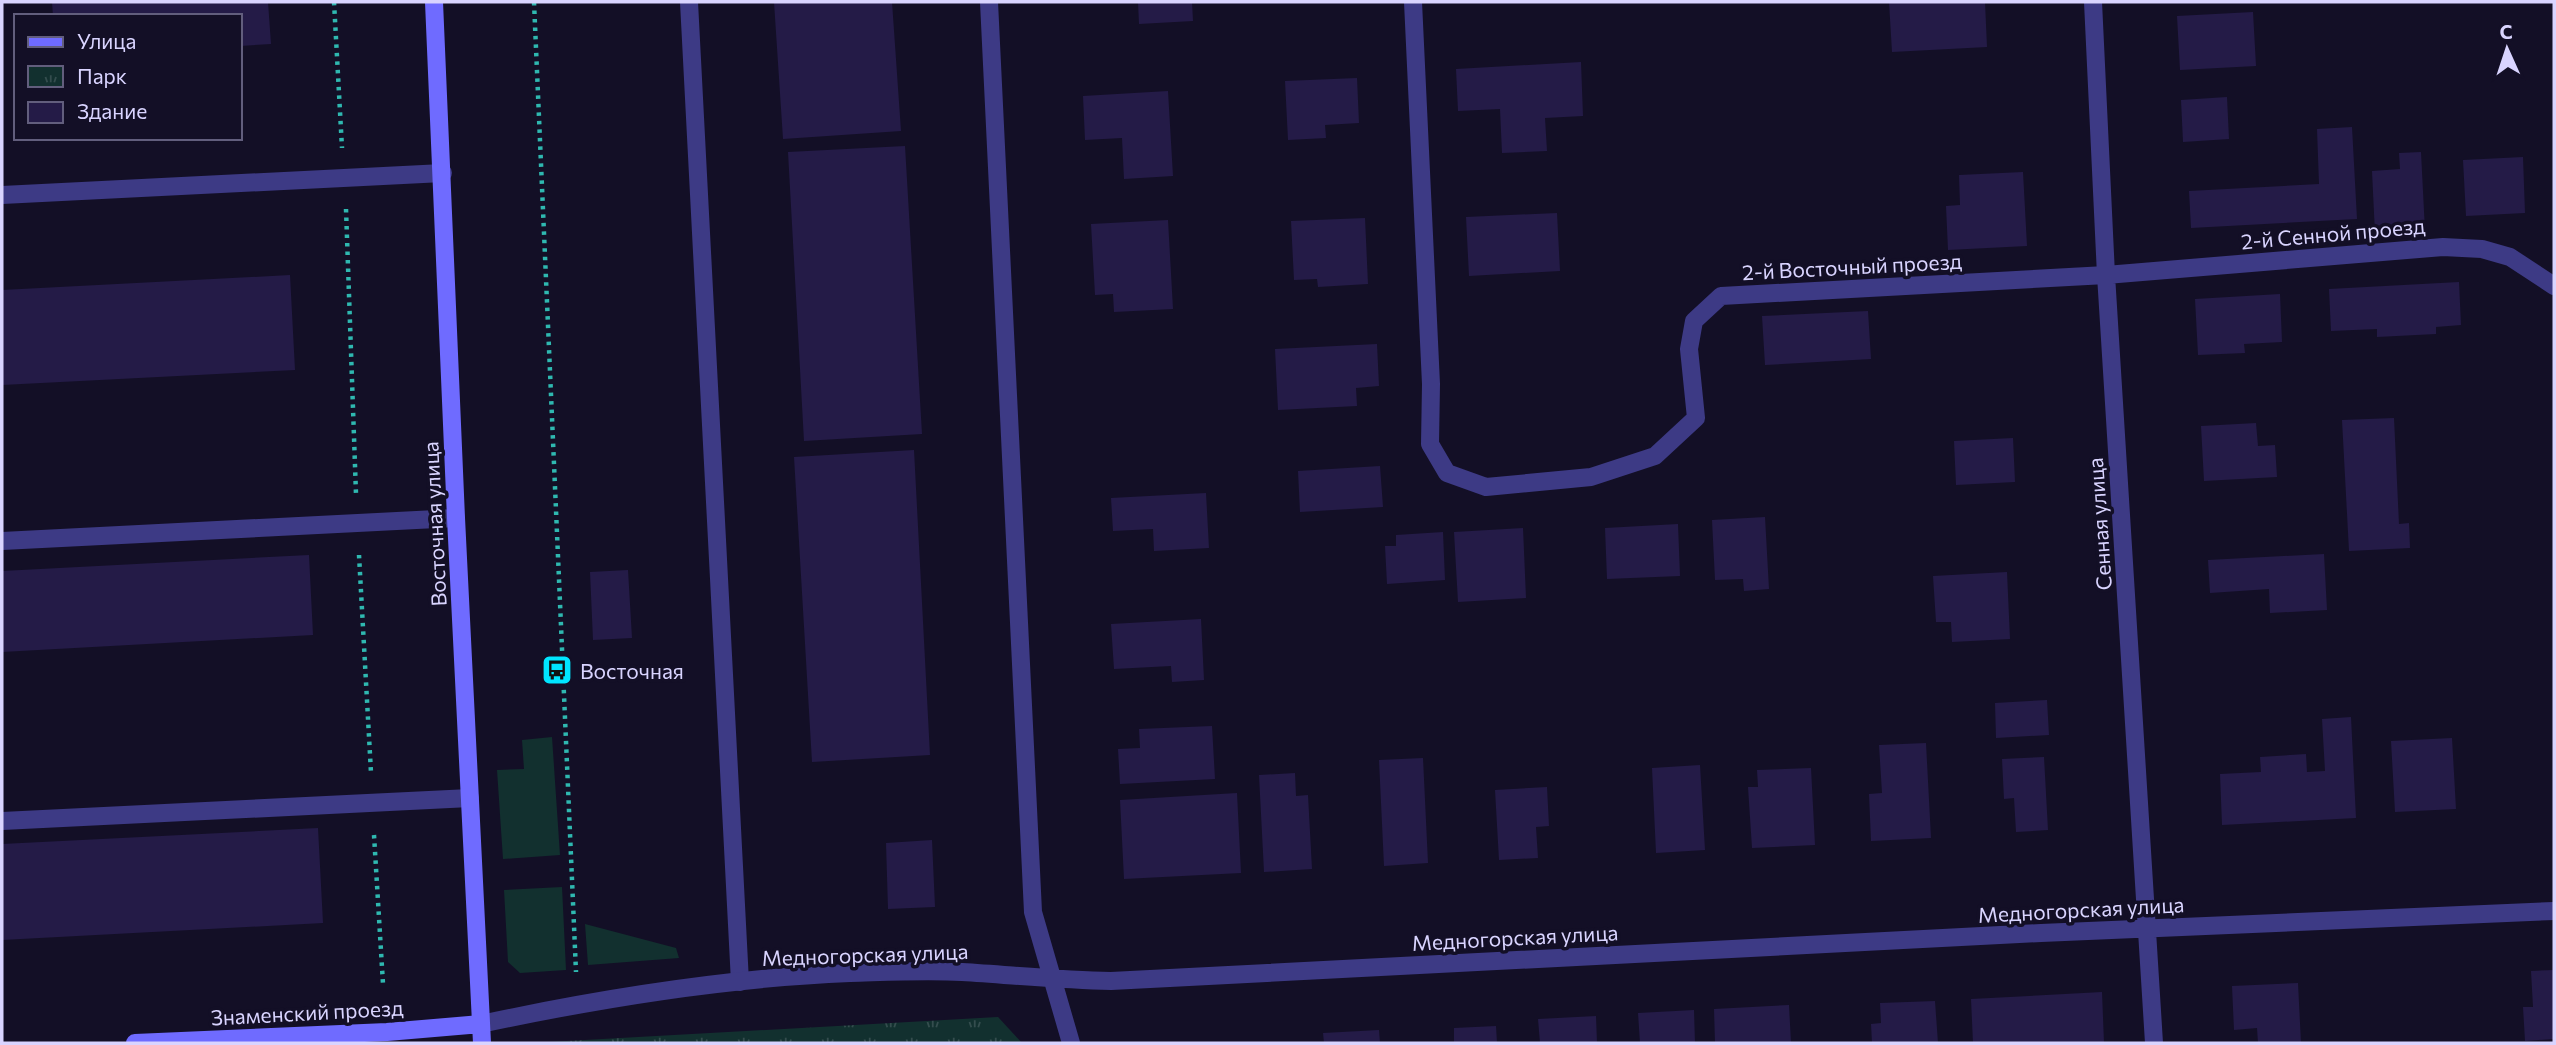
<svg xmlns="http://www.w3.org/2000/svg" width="2556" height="1045" font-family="Commissioner,sans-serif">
<defs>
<pattern id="park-tufts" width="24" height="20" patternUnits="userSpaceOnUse" patternTransform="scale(1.75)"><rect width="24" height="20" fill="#12302f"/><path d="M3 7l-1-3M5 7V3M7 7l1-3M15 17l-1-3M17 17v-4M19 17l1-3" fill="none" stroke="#344d4e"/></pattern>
</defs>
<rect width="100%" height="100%" fill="#130f26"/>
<!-- green -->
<path fill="#12302f" d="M552,737L560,855L503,859L497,770L524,769L522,740Z
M562,887L566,970L520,973L508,962L504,890Z
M585,924L676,948L679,958L588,965Z"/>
<!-- park -->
<path fill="url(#park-tufts)" d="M998,1017L1022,1043H549V1042Z"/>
<!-- building -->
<path fill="#241b47" d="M52,2H268L271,44L240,46V16H53Z
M774,2H892L901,131L783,139Z
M1138,2H1192L1193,21L1139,24Z
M1889,2H1985L1987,47L1892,52Z
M2253,12L2256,66L2180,70L2177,16Z
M1581,62L1583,116L1545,118L1547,151L1502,153L1500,109L1458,111L1456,69Z
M1357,78L1359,123L1325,125L1326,138L1288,140L1285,81Z
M1168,91L1173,176L1124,179L1122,138L1085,140L1083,96Z
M2227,97L2229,139L2183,142L2181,100Z
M2352,127L2357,219L2191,228L2189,191L2319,184L2317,129Z
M905,146L922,434L804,441L788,152Z
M2421,152L2425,231L2375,234L2372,171L2400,169L2399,153Z
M2523,157L2525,213L2466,216L2463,160Z
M2023,172L2027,246L1948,250L1946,206L1960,205L1959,175Z
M1557,213L1560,271L1469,276L1466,217Z
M1365,218L1368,284L1318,287L1317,279L1294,280L1291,221Z
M1168,220L1173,309L1114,312L1113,294L1095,295L1091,224Z
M290,275L295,370L2,385V290Z
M2459,282L2461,325L2436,327V334L2377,337V329L2331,331L2329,289Z
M2280,294L2282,342L2244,344L2245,353L2198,355L2195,299Z
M1868,311L1871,359L1765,365L1762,316Z
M1377,344L1379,386L1356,388L1357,406L1278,410L1275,349Z
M2394,418L2399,524L2409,523L2410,548L2349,551L2342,420Z
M2256,423L2258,446L2275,445L2277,477L2204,481L2201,426Z
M2013,438L2015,482L1956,485L1954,441Z
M914,450L930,755L812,762L794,457Z
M1380,466L1383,507L1300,512L1298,471Z
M1206,493L1209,548L1154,551L1153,529L1113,531L1111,498Z
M1765,517L1769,589L1744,591L1743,579L1715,580L1712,520Z
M1678,524L1680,576L1607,579L1605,528Z
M1523,528L1526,598L1458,602L1454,532Z
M1443,532L1445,580L1387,584L1385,546H1396V535Z
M2324,554L2327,610L2270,613L2269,589L2210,593L2208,560Z
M309,555L313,635L2,652V571Z
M628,570L632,638L593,640L590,572Z
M2007,572L2010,639L1952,642L1951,622H1936L1933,576Z
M1201,619L1204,680L1172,682L1171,666L1114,669L1111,624Z
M2047,700L2049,735L1996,738L1995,703Z
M2351,717L2356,818L2222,825L2220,774L2261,772L2260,757L2306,754L2307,772L2325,771L2322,719Z
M1212,726L1215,779L1120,784L1118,749L1140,748L1139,729Z
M2452,738L2456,809L2395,812L2391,741Z
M1926,743L1931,838L1871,841L1869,794L1882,793L1879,745Z
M2044,757L2048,830L2016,832L2014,798L2004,799L2002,759Z
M1423,758L1428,863L1384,866L1379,760Z
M1700,765L1705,850L1656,853L1652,768Z
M1811,768L1815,845L1752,848L1748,787H1758L1757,770Z
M1295,773L1296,796L1308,795L1312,869L1264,872L1259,775Z
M1547,787L1549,826L1536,827L1538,858L1499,860L1495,790Z
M1237,793L1241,873L1124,879L1120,800Z
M318,828L323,923L2,940V844Z
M932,840L935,907L888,909L886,843Z
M2554,970V1039L2525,1041L2523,1007H2533L2531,971Z
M2298,983L2301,1043H2258L2257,1028L2234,1030L2232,986Z
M2102,992L2104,1043H1973L1971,999Z
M1935,1001L1938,1043H1872L1871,1024L1881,1023L1880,1003Z
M1789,1005L1791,1043H1715L1714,1009Z
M1694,1010L1695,1043H1640L1638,1013Z
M1596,1016L1597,1043H1540L1538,1019Z
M1496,1026L1497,1043H1454V1028Z
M1379,1030L1380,1043H1324L1323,1033Z"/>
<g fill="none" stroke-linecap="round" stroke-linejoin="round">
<!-- path -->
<path stroke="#2fb8b0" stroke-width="4.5" stroke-dasharray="3.5 5" stroke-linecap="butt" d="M334,2L342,148
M534,2L576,972
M346,209L356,494
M359,555L371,773
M374,835L383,984"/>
<!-- lane -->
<path stroke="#3d3a85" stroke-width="18" d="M689,2L740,982
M2,195L443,173
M2,541L456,518
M2,821L470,798"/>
<!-- street -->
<path stroke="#3d3a85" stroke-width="18" d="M989,2L1033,912L1071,1043
M1413,2L1431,384L1430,444L1447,473L1486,487L1591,477L1655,456L1696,418L1689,349L1694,321L1721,296L2106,275L2443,247L2482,249L2510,257L2554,286
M2093,2L2106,275L2154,1043
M481,1024C602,998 726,978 850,973C887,972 925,970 962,972C1012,975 1061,980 1111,981L2041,933L2554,911"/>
<!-- secondary -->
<path stroke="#6f6bff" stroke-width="18" d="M434,2L456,518L482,1043
M135,1043L387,1032L481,1024"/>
</g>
<!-- icons -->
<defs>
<g id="bus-square" transform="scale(1.575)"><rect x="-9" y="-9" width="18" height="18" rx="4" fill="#00e5ff" stroke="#130f26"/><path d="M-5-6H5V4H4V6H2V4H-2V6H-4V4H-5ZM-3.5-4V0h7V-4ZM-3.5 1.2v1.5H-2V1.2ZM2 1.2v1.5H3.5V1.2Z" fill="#111"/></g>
</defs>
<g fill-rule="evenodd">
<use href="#bus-square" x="557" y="670"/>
</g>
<g text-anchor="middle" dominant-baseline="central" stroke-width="7" stroke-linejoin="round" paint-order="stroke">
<!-- street labels -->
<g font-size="21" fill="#d9d4ff" stroke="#130f26">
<text transform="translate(2333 233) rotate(-5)">2-й Сенной проезд</text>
<text transform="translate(1852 266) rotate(-3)">2-й Восточный проезд</text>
<text transform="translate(434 524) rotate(-93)">Восточная улица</text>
<text transform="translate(2099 524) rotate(-94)">Сенная улица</text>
<text transform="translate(2081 909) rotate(-3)">Медногорская улица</text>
<text transform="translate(1515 937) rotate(-3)">Медногорская улица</text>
<text transform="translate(865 954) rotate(-2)">Медногорская улица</text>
<text transform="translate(307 1012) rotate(-3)">Знаменский проезд</text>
</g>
<!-- poi labels -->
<g font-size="21" fill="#d9d4ff" stroke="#130f26" text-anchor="start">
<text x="580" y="670">Восточная</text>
</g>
</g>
<!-- border -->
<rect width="2556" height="1045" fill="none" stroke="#d9d4ff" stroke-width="7"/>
<!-- legend -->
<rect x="14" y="14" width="228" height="126" fill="#130f26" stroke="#625e7d" stroke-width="2"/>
<rect x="28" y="37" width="35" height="10" fill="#6f6bff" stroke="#625e7d" stroke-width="2"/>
<text x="77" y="49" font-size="21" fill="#d9d4ff">Улица</text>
<rect x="28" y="66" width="35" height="21" fill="url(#park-tufts)" stroke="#625e7d" stroke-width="2"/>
<text x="77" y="84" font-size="21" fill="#d9d4ff">Парк</text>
<rect x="28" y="102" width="35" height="21" fill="#241b47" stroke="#625e7d" stroke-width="2"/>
<text x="77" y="119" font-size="21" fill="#d9d4ff">Здание</text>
<!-- north arrow -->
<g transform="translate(2507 49) rotate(357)" stroke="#130f26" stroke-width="5" paint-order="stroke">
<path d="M0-5L12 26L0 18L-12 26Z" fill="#d9d4ff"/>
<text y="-10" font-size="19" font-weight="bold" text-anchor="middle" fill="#d9d4ff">С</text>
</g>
</svg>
